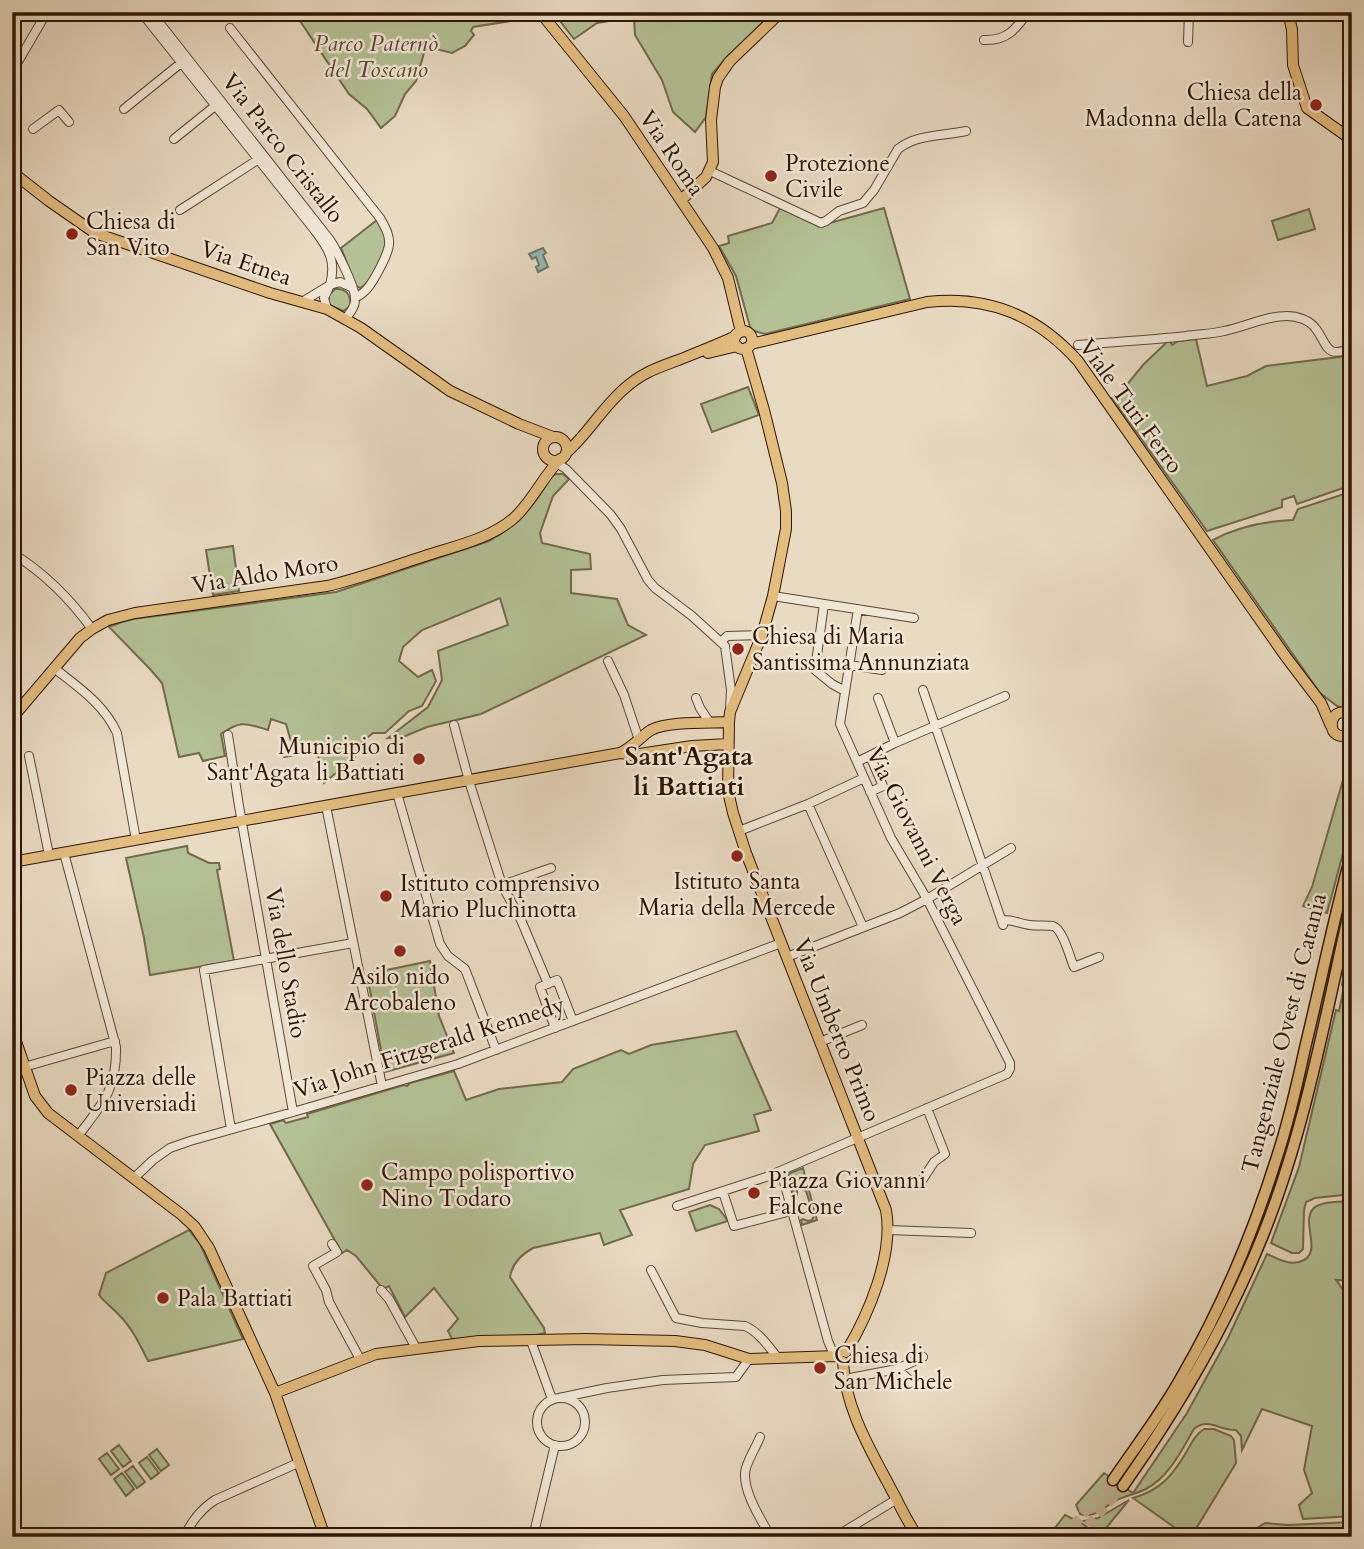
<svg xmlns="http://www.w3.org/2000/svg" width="1364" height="1549" font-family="Cardo,serif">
<rect width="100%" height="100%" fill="#e9dac2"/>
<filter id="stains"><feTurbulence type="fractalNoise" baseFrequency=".00286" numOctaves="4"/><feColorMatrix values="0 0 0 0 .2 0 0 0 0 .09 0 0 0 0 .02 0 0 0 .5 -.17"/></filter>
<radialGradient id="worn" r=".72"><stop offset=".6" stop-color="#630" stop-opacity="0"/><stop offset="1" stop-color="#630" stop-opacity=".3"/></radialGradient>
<path fill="#b4c095" stroke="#726a4c" stroke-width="2" d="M294,12H526L517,20L473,27L471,31L474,35L465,46L452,53L432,48L424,53L416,81L405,94L395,116L381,128L367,109L349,94Z
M553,12H774L726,58L712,74L706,117L695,132L673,112L662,80L635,35L634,17L597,23L574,39Z
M780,208L819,226L884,208L910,299L765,334L754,331L750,327L736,276L719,246L729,243L728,236L772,223Z
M1309,209L1315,229L1278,240L1272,221Z
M377,220C379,224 384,230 385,234C389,248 371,283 360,288L356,286L341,248Z
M335,289C347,288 350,295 351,306L343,311L329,305V295Z
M1196,339L1207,386L1247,376L1266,366L1339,357L1352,352V485L1297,504L1294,496L1282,500V507L1207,531L1112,398L1121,392L1143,365L1169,340L1172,345L1178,341Z
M748,387L759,415L712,432L701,404Z
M556,474H563L569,479L553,496L540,533L542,543L590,554L591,569L571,570V593L617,599L628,625L646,635L481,714L427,727L403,737L388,738L428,707L442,680L438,651L508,625L500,598L422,630L403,647L399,661L418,677L432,670L436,681L422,706L409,711L385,733H373L362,742L354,758L324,783L317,751L284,757L281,747L292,745L286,724L271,719L268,730C245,723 241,720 221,734L225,756L203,761L199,753L179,757L162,683L150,669L109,627L122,622L133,619L336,592L489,541C519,525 532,505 550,477Z
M1344,494L1348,506L1352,505V703L1343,708L1337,706L1320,693L1213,540C1237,527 1266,521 1293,520L1298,509Z
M233,546L239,591L213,595L206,550Z
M1352,754V820L1327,913L1303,906L1312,887L1347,766Z
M187,846L188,853L209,863H219L220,869L217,870L234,961L150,975L144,938L126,858Z
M1352,943V1194L1315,1198L1306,1202L1304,1210L1303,1249L1299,1253H1292L1271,1243L1299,1167L1336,1010L1339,1011L1344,987L1342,985Z
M430,961L439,1016L454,1053L385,1072L367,974Z
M736,1031L771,1110L754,1115L759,1131L705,1145L693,1164L689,1189L620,1210L632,1235L604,1245L600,1233L533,1248C522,1254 512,1264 510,1277L544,1328L545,1333L536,1335L452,1339L448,1331L458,1319L434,1288L405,1317L389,1286L383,1289L356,1256L347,1250L342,1253L270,1124L283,1120L286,1123L308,1117L307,1114L404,1085L407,1086L410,1083L454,1071L466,1100L499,1089L562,1082L573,1069L621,1050L629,1054L651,1045Z
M803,1168L817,1220L802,1225L801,1220L803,1219L808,1221L812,1220L814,1216L806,1191L800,1188L797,1190V1195L794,1196L788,1177L790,1173Z
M1352,1201V1281L1336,1280L1352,1302V1516L1303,1519L1299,1505L1312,1493L1304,1470L1312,1426L1262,1409L1242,1450L1241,1436L1236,1430C1220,1431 1208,1417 1194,1429C1181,1451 1169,1477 1146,1489C1136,1494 1124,1496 1115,1501C1103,1508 1094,1519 1080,1514L1076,1505L1104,1473L1133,1493L1187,1413L1228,1338L1267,1254C1279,1259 1291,1267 1304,1260C1322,1250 1300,1221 1314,1208C1322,1201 1341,1202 1352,1201Z
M710,1205L719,1209L728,1221L696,1231L689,1212Z
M189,1230L200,1244L243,1339L148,1361C140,1345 132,1328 120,1316C113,1308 105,1303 99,1295L106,1273Z
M1204,1429H1214L1231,1436L1234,1440L1236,1463L1191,1537H1188L1133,1498C1161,1490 1173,1475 1187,1451C1192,1442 1196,1434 1204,1429Z
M119,1445L131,1461L123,1467L111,1451Z
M157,1449L169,1465L161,1471L149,1455Z
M107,1453L119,1469L111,1475L99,1459Z
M147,1457L159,1473L151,1479L139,1463Z
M133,1466L145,1482L137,1488L125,1472Z
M122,1473L134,1489L126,1496L114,1479Z
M1129,1500L1102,1533L1084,1521L1098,1518Z
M1065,1515L1083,1524L1099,1537H1048Z
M1352,1522V1537H1243L1265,1523L1288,1525Z"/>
<path fill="#97bab5" stroke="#6d786e" stroke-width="2" d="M543,248L546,253L543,255L548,267L538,272L536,267L539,265L536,257L532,259L529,254Z"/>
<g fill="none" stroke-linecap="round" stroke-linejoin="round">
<path stroke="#c4b39c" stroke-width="10" stroke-dasharray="10 5" stroke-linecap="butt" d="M1063,1537L1113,1480
M1078,1537L1123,1486"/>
<g stroke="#5e4634" stroke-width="10">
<path id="minor" d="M141,12L316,232C330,251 336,262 330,285L302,302
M151,12L330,240C337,251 355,287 355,298C356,306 350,313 345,319
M230,28L380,218C385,227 390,235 389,245C388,255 372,285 365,291C362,294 359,296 355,298
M984,40C1007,41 1016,29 1028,12
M1188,42L1189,12
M12,72L47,12
M124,109L181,63
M33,129L59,110L69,122
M174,139L215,106
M710,171L821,223L826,221L839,211L863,203L874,190L898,149C917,134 943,136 966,131
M180,210L262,157
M327,309L324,298L330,285L340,282L351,287
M1078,345C1114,342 1150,340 1186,336C1199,334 1212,334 1224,331C1245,327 1265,316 1287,316C1297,316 1310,320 1316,329C1328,345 1325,359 1352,348
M552,460L566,469L611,515L621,529L648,580L655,588L692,616L725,646L731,690L730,710
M12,553C43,572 71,600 92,629
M773,596L914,618
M824,604L815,670L832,684L845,691
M722,641L727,636L762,635
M608,661L624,695L639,740
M849,665L882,670
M54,668C78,687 104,704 117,733L136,840
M923,690L1003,925
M696,698L700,708L710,723
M878,698L895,743
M454,725L469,781L502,885L521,920L548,984
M228,735L239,806L293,1112
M29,756L49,855
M870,756L883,786L870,792
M857,762L895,743L1005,696
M397,793L440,944L448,956L465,969L496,1050
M808,804L863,927
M326,806L382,1086
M739,831L808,804L864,778
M64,853L116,1047C117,1090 102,1104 78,1136
M502,885L551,868
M1002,920C1012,919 1020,924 1030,925C1036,926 1049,925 1053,926C1063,929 1070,958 1074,967L1099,957
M787,957L900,913L927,899L1011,848
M555,1028L540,987L557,980L573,1021
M820,1042L862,1025
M24,1067L115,1041
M231,1129L204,970L353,943
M781,1171L828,1341L834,1355
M134,1178L153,1160L170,1148L190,1141L293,1112L458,1064L781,943
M921,1182L934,1162L945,1154L927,1108
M723,1192L734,1226L791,1211
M677,1206L766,1177L1007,1074L1010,1069V1063L927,899L891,838L840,724L858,609
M888,1230L971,1233
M332,1244L337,1252L313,1266L326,1290L329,1302L360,1359
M651,1270L676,1318L702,1323L745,1326C759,1332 768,1346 778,1358
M381,1290L389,1299L416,1348
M531,1341L552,1399
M897,1369L916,1386
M845,1379L897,1369L923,1357
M559,1398L607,1388L663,1380L736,1377L749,1359
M537 1422a24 24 0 1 1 48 0a24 24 0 1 1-48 0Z
M760,1437C756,1447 749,1458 746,1468C740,1487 761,1520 771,1537
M184,1537C192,1521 200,1510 215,1500L298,1463
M533,1537L555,1445
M835,1537L897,1499"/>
</g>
<g stroke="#2f1504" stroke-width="12">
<path id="major" d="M540,12L624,116L713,248L728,278L741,332
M1288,12L1292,30L1293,65L1307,108L1345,135L1352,143
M12,172L49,201L95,233L270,293L327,309L361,328L450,391L519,424L553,437
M681,200L706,177L713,162L711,120L715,87L718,78L730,61L781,12
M734 340a9 9 0 1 1 18 0a9 9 0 1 1-18 0Z
M751,344L927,302C988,295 1037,315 1078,361L1286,657L1321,703L1331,726
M746,348L764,410L782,483L786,511V529L773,596L762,635L730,712L729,722L728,791L733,813L746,853L886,1210C894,1254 869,1314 846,1352
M708,353L737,346
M543 449a12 12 0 1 1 24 0a12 12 0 1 1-24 0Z
M566,453C588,434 602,408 624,389C646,369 665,366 691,355C706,349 721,343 736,336
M1352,715C1325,701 1325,748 1352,733
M12,718L80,638L92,629L108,620L135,613L327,586C361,578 393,566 425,556C455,546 490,539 514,518C531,503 543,477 560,459
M621,753L633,755L692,746L728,744
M12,862L620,753C633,747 640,737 651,730C666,721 710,723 729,722
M12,1030L35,1096L48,1113L182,1215L195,1227L209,1248L275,1393L325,1537
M843,1362C845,1408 870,1449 891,1489C900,1505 907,1522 918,1537
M275,1393L376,1354L479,1341L586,1339L675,1341L705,1345L749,1359L838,1356"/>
</g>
<g stroke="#2f1504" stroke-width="13">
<path id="highway" d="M1113,1480C1136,1446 1161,1414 1181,1378C1221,1309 1252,1236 1276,1160C1288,1124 1297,1085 1305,1048C1321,982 1334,916 1352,852
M1123,1486C1179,1406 1226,1327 1263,1235C1306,1128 1326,1012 1352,900"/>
</g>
<use href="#minor" stroke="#f1e7d7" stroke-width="8"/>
<use href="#major" stroke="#e4bd81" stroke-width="10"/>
<use href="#highway" stroke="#e4bd81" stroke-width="10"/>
</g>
<g fill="#8f2418" stroke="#f1e7d7" stroke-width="2.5">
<circle cx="1316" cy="105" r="7"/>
<circle cx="771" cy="176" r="7"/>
<circle cx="72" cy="234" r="7"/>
<circle cx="738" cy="649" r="7"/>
<circle cx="419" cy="759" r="7"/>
<circle cx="737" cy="856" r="7"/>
<circle cx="386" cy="896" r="7"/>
<circle cx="400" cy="951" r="7"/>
<circle cx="71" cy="1090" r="7"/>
<circle cx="367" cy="1185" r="7"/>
<circle cx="754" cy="1193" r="7"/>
<circle cx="163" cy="1298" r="7"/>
<circle cx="820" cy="1368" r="7"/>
</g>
<g text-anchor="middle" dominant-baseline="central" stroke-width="5" stroke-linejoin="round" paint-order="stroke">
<g font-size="23" font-style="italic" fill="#574830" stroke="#f1e7d7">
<text x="376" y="43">Parco Paternò<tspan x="376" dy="26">del Toscano</tspan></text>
</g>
<g font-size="23" fill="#2f1504" stroke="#f1e7d7" text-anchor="start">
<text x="1302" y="92" text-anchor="end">Chiesa della<tspan x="1302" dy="26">Madonna della Catena</tspan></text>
<text x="785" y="163">Protezione<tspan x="785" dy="26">Civile</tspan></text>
<text x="86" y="221">Chiesa di<tspan x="86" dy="26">San Vito</tspan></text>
<text x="752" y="636">Chiesa di Maria<tspan x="752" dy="26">Santissima Annunziata</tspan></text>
<text x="405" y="746" text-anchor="end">Municipio di<tspan x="405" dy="26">Sant'Agata li Battiati</tspan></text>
<text x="737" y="881" text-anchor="middle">Istituto Santa<tspan x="737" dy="26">Maria della Mercede</tspan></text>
<text x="400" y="883">Istituto comprensivo<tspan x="400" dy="26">Mario Pluchinotta</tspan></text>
<text x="400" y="976" text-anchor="middle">Asilo nido<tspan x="400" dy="26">Arcobaleno</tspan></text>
<text x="85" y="1077">Piazza delle<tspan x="85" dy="26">Universiadi</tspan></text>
<text x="381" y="1172">Campo polisportivo<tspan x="381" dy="26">Nino Todaro</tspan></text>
<text x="768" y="1180">Piazza Giovanni<tspan x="768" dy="26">Falcone</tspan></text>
<text x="177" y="1298">Pala Battiati</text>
<text x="834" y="1355">Chiesa di<tspan x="834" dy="26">San Michele</tspan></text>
</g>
<g font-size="23" fill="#2f1504" stroke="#f1e7d7">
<text transform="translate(283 148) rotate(52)">Via Parco Cristallo</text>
<text transform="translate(672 153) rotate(56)">Via Roma</text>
<text transform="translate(246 263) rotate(19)">Via Etnea</text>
<text transform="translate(1131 406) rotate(54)">Viale Turi Ferro</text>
<text transform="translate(265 574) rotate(-9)">Via Aldo Moro</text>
<text transform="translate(917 836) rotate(63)">Via Giovanni Verga</text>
<text transform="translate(286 963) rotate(80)">Via dello Stadio</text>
<text transform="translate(837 1030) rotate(68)">Via Umberto Primo</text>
<text transform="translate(1284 1033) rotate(-76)">Tangenziale Ovest di Catania</text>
<text transform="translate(429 1047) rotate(-18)">Via John Fitzgerald Kennedy</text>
</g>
<g font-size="26" font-weight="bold" fill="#2f1504" stroke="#f1e7d7">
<text x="689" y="756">Sant'Agata<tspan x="689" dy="30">li Battiati</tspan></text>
</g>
</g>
<rect width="1364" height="1549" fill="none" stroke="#e9dac2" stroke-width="42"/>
<rect x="14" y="14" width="1336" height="1521" fill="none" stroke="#2f1504" stroke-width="3.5"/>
<rect x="21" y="21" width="1322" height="1507" fill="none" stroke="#2f1504" stroke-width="2"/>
<rect width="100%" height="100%" filter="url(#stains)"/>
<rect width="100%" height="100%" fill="url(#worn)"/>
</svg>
